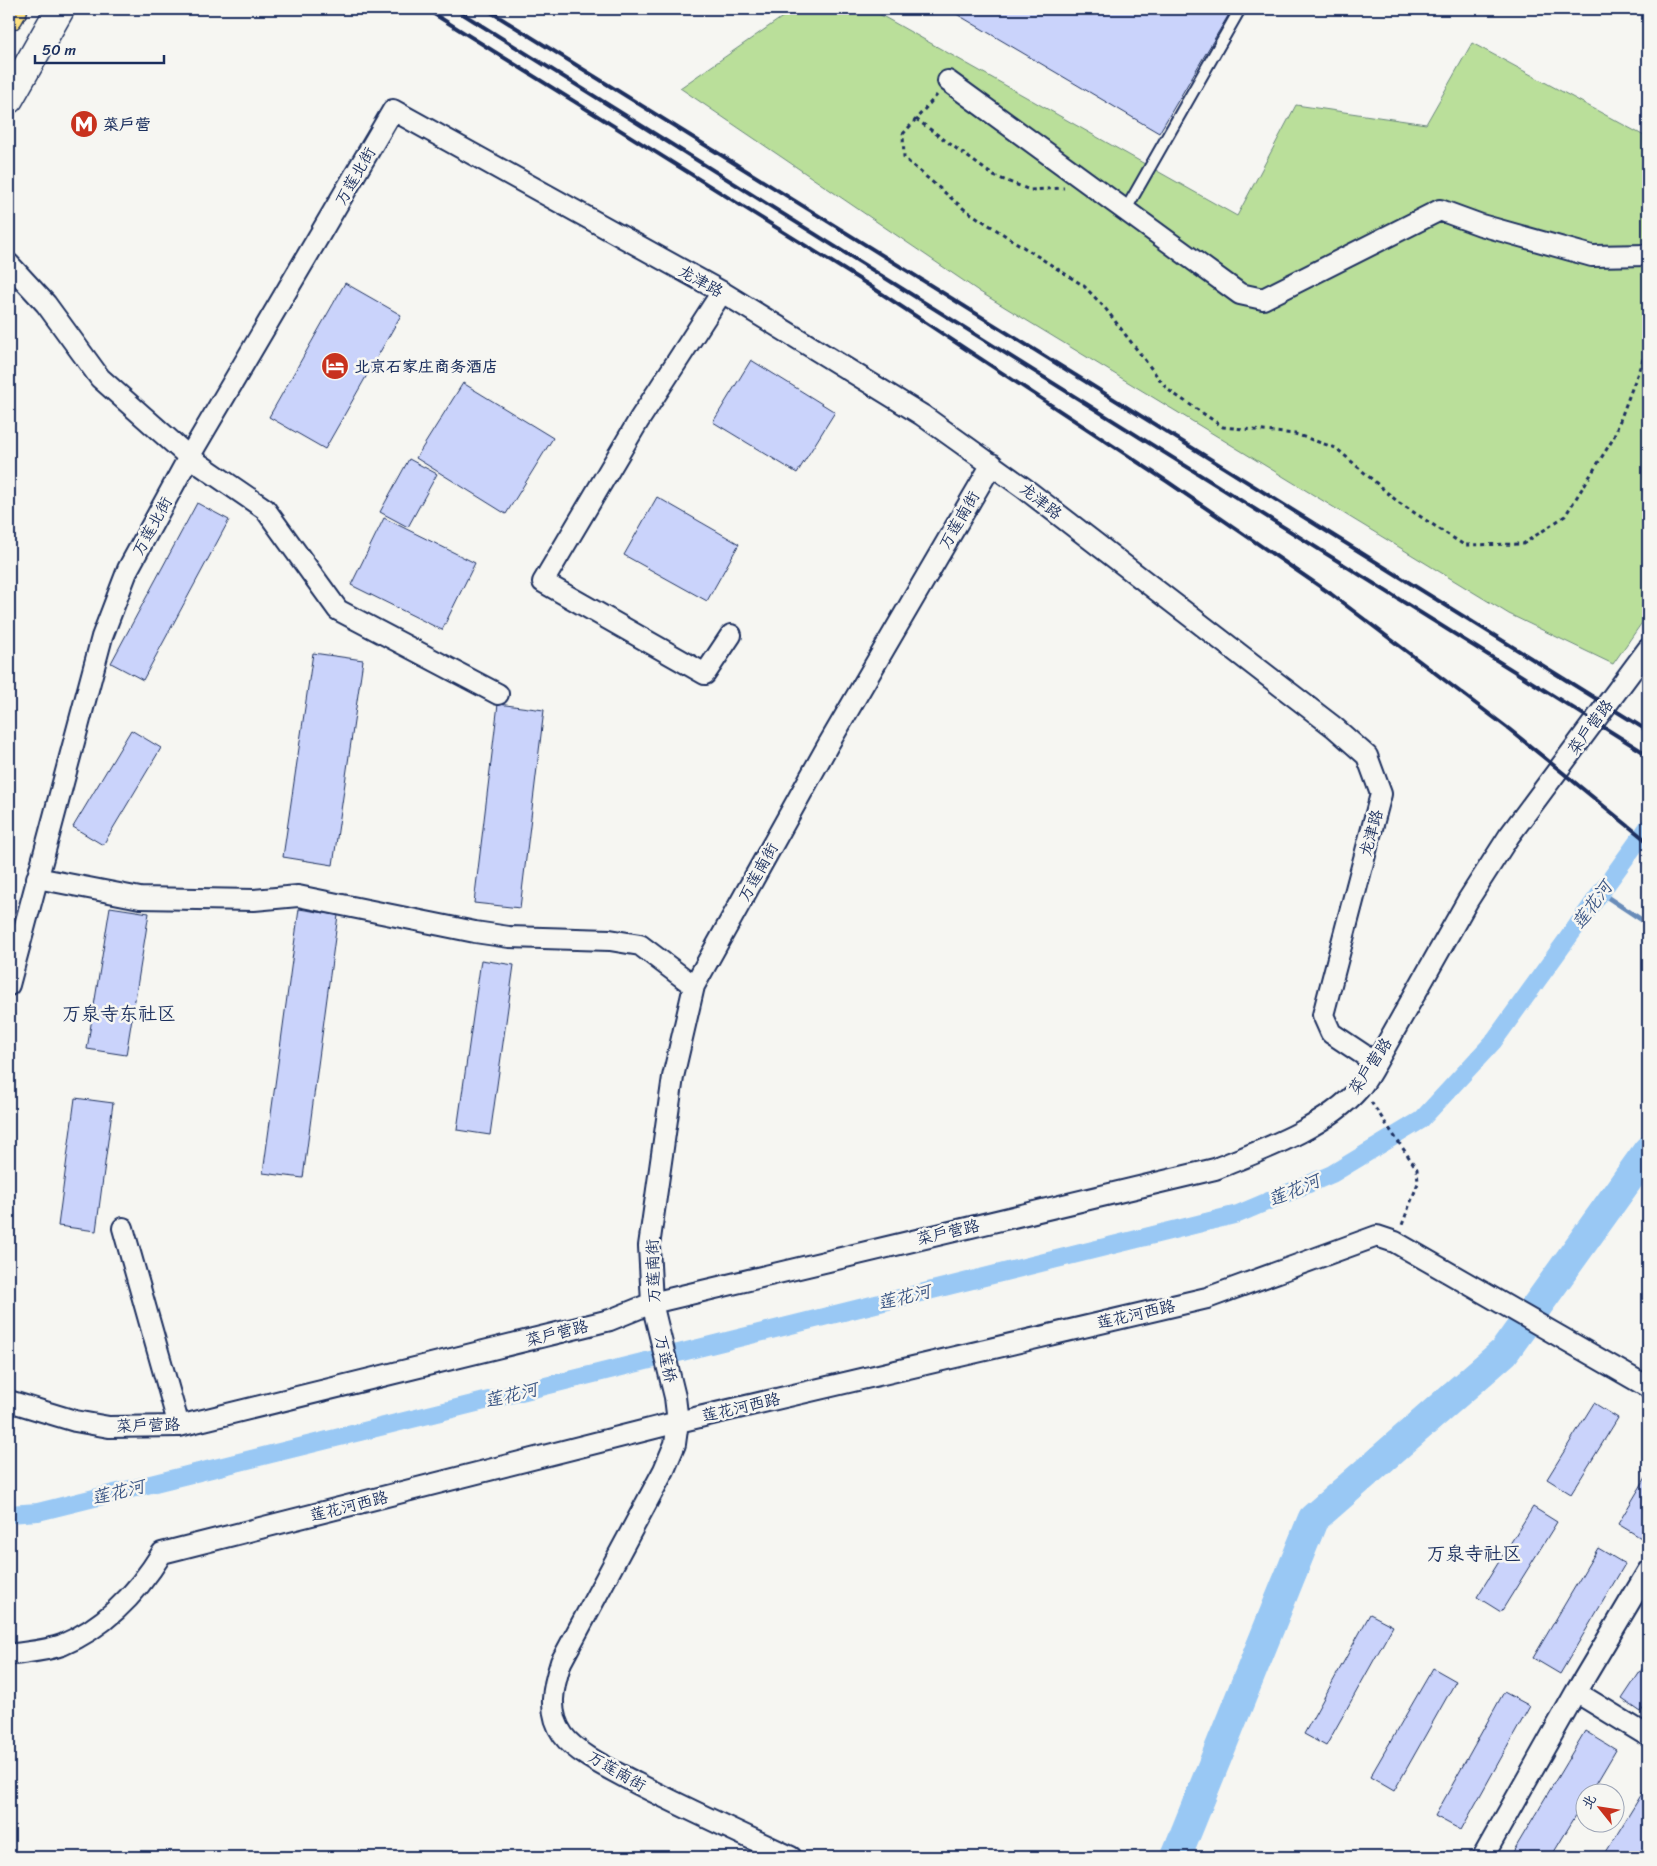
<svg xmlns="http://www.w3.org/2000/svg" width="1657" height="1866" font-family="Sriracha,'LXGW WenKai TC',sans-serif">
<rect width="100%" height="100%" fill="#f6f6f2"/>
<filter id="ink" filterUnits="userSpaceOnUse"><feTurbulence type="fractalNoise" baseFrequency=".02" numOctaves="2"/><feDisplacementMap in="SourceGraphic" scale="10" xChannelSelector="R" yChannelSelector="G"/><feConvolveMatrix kernelMatrix="1 2 1 2 8 2 1 2 1" color-interpolation-filters="sRGB"/></filter>
<g filter="url(#ink)">
<path fill="#badf9a" stroke="#6a877c" d="M794,9H870L1237,216L1296,105L1426,124L1472,43L1648,138V614L1613,664L1509,614L980,292L680,88Z"/>
<g fill="none" stroke-linecap="round" stroke-linejoin="round">
<path stroke="#678bb8" stroke-width="5" d="M1601,893L1648,924"/>
<path stroke="#99c8f4" stroke-width="18" d="M9,1514L38,1512L1238,1214L1332,1174L1421,1120L1493,1042L1648,827"/>
<path stroke="#99c8f4" stroke-width="31" d="M1176,1857L1313,1519L1504,1352L1648,1151"/>
</g>
<path fill="#cad3fb" stroke="#1b2f5e" d="M948,9H1232L1159,133Z
M345,283L401,315L325,449L269,417Z
M751,360L835,412L797,473L713,422Z
M463,383L553,438L506,514L416,458Z
M409,459L437,474L408,527L380,512Z
M657,497L739,544L707,601L624,555Z
M197,503L229,520L143,680L111,663Z
M384,518L475,563L442,630L351,585Z
M313,653L363,660L333,865L283,857Z
M498,704L544,710L520,908L474,903Z
M131,730L161,748L103,845L73,827Z
M110,907L149,913L126,1055L87,1049Z
M299,909L338,915L303,1178L263,1173Z
M481,960L514,965L490,1135L457,1130Z
M75,1098L113,1103L96,1231L58,1226Z
M1594,1403L1618,1418L1571,1494L1547,1479Z
M1648,1474V1530L1643,1539L1618,1524Z
M1533,1507L1557,1522L1501,1612L1477,1597Z
M1598,1548L1625,1564L1560,1674L1533,1658Z
M1370,1614L1393,1626L1326,1746L1304,1734Z
M1648,1660V1701L1641,1712L1622,1699Z
M1433,1668L1456,1681L1394,1791L1370,1777Z
M1504,1692L1530,1706L1461,1830L1435,1816Z
M1585,1731L1616,1750L1590,1794H1584V1802L1551,1857H1510Z
M1648,1784V1842L1639,1857H1603Z"/>
<g fill="none" stroke-linecap="round" stroke-linejoin="round">
<g stroke="#1b2f5e" stroke-width="14">
<path id="lane" d="M1125,211L1240,9"/>
</g>
<g stroke="#1b2f5e" stroke-width="24">
<path id="street" d="M948,81L1240,294L1263,299L1440,210L1481,225L1592,256L1648,255
M9,264L46,304L100,378L189,457L265,509L338,610L498,694
M722,292L639,420L543,582L705,674L731,635
M37,878L140,898L254,900L298,896L475,932L509,937L610,940L640,945L694,986
M9,985L102,637L128,569L189,457L393,110L722,292L922,415L1024,488L1334,727L1367,756L1381,794L1323,1015L1331,1033L1376,1063
M123,1228L179,1426
M9,1401L75,1421L109,1427L179,1426L610,1320L652,1303L1215,1169C1262,1150 1325,1128 1359,1089C1366,1081 1371,1071 1376,1063L1468,900L1509,836L1648,649
M9,1655C26,1652 46,1651 62,1645C105,1627 138,1592 162,1553L678,1422L1207,1298L1377,1236L1395,1242L1648,1387
M1576,1692L1648,1736
M791,1857C739,1833 687,1809 636,1783C616,1772 576,1754 563,1735C547,1712 553,1687 561,1662L664,1470L675,1444L678,1422L675,1397L652,1303L649,1246L673,1077L694,986L828,745L992,464
M1483,1857L1576,1692L1648,1571"/>
</g>
<g stroke="#1b2f5e" stroke-width="31">
<path id="secondary" d="M9,99L60,9"/>
</g>
<g stroke="#1b2f5e" stroke-width="31">
<path id="primary" d="M9,16L13,9"/>
</g>
<path stroke="#1b2f5e" stroke-width="3" stroke-dasharray="4 4" stroke-linecap="butt" d="M937,95L903,134L904,158L964,209L1084,286L1105,308L1167,389L1223,427L1295,434L1336,448L1398,502L1464,545L1523,544L1565,516L1613,439L1648,346
M916,119L994,176L1030,190L1064,188
M1371,1102L1417,1169L1418,1183L1402,1225"/>
<use href="#lane" stroke="#f6f6f2" stroke-width="10"/>
<use href="#street" stroke="#f6f6f2" stroke-width="20"/>
<use href="#secondary" stroke="#f6f6f2" stroke-width="28"/>
<use href="#primary" stroke="#fde080" stroke-width="28"/>
<path stroke="#1b2f5e" stroke-width="4" d="M426,9L867,284L1168,482L1331,594L1509,729L1648,842
M455,9L1648,755
M486,9L1648,731"/>
</g>
</g>
<defs>
<g id="metro-disc" transform="scale(1.4375)"><circle r="9.5" fill="#c8321e" stroke="#f6f6f2"/><path d="M-5.5 5V-5H-3L0 0L3-5H5.5V5H3V-.5L0 4L-3-.5V5Z" fill="#fff"/></g>
<g id="hotel-disc" transform="scale(1.4375)"><circle r="9.5" fill="#c8321e" stroke="#f6f6f2"/><path d="M-6-4.5h1.5V1H6V5H4.5V3h-9V5H-6ZM-4 0a1.8 1.8 0 1 1 3.6 0ZM.5 0V-2.5h3Q6-2.5 6 0Z" fill="#fff"/></g>
</defs>
<g fill-rule="evenodd">
<use href="#metro-disc" x="84" y="124"/>
<use href="#hotel-disc" x="335" y="366"/>
</g>
<g text-anchor="middle" dominant-baseline="central" stroke-width="5" stroke-linejoin="round" paint-order="stroke">
<g font-size="16" font-weight="bold" fill="#1b2f5e" stroke="#f6f6f2" text-anchor="start">
<text x="103" y="124">菜户营</text>
<text x="354" y="366">北京石家庄商务酒店</text>
</g>
<g font-size="16" fill="#1b2f5e" stroke="#f6f6f2">
<text transform="translate(355 176) rotate(-60)">万莲北街</text>
<text transform="translate(701 281) rotate(29)">龙津路</text>
<text transform="translate(1041 501) rotate(38)">龙津路</text>
<text transform="translate(959 520) rotate(-60)">万莲南街</text>
<text transform="translate(152 526) rotate(-61)">万莲北街</text>
<text transform="translate(1590 727) rotate(-53)">菜户营路</text>
<text transform="translate(1371 833) rotate(-75)">龙津路</text>
<text transform="translate(758 872) rotate(-61)">万莲南街</text>
<text transform="translate(1370 1066) rotate(-56)">菜户营路</text>
<text transform="translate(948 1232) rotate(-13)">菜户营路</text>
<text transform="translate(653 1271) rotate(-92)">万莲南街</text>
<text transform="translate(1136 1314) rotate(-13)">莲花河西路</text>
<text transform="translate(557 1333) rotate(-14)">菜户营路</text>
<text transform="translate(666 1359) rotate(77)">万莲桥</text>
<text transform="translate(741 1407) rotate(-13)">莲花河西路</text>
<text transform="translate(148 1425) rotate(-2)">菜户营路</text>
<text transform="translate(349 1506) rotate(-14)">莲花河西路</text>
<text transform="translate(617 1771) rotate(30)">万莲南街</text>
</g>
<g font-size="18" font-style="italic" fill="#3a5584" stroke="#f6f6f2">
<text transform="translate(1592 905) rotate(-54)">莲花河</text>
<text transform="translate(1294 1190) rotate(-23)">莲花河</text>
<text transform="translate(904 1297) rotate(-14)">莲花河</text>
<text transform="translate(511 1395) rotate(-14)">莲花河</text>
<text transform="translate(118 1492) rotate(-14)">莲花河</text>
</g>
<g font-size="19" fill="#1b2f5e" stroke="#f6f6f2">
<text x="119" y="1013">万泉寺东社区</text>
<text x="1474" y="1553">万泉寺社区</text>
</g>
</g>
<rect width="1657" height="1866" fill="none" stroke="#f6f6f2" stroke-width="30"/>
<rect x="15" y="15" width="1627" height="1836" fill="none" stroke="#1b2f5e" stroke-width="2" filter="url(#ink)"/>
<g transform="translate(1600 1808) rotate(300)"><circle r="24" fill="#f6f6f2" stroke="#9ea6b7"/>
<path d="M0-4L9 19L0 12L-9 19Z" fill="#c8321e"/>
<text y="-8" font-size="14" font-weight="bold" text-anchor="middle" fill="#1b2f5e">北</text>
</g>
<path d="M35 55v8h129v-8" fill="none" stroke="#1b2f5e" stroke-width="2.5"/>
<text x="42" y="55" font-size="15" fill="#1b2f5e" stroke="#f6f6f2" stroke-width="4" paint-order="stroke">50 m</text>
</svg>
